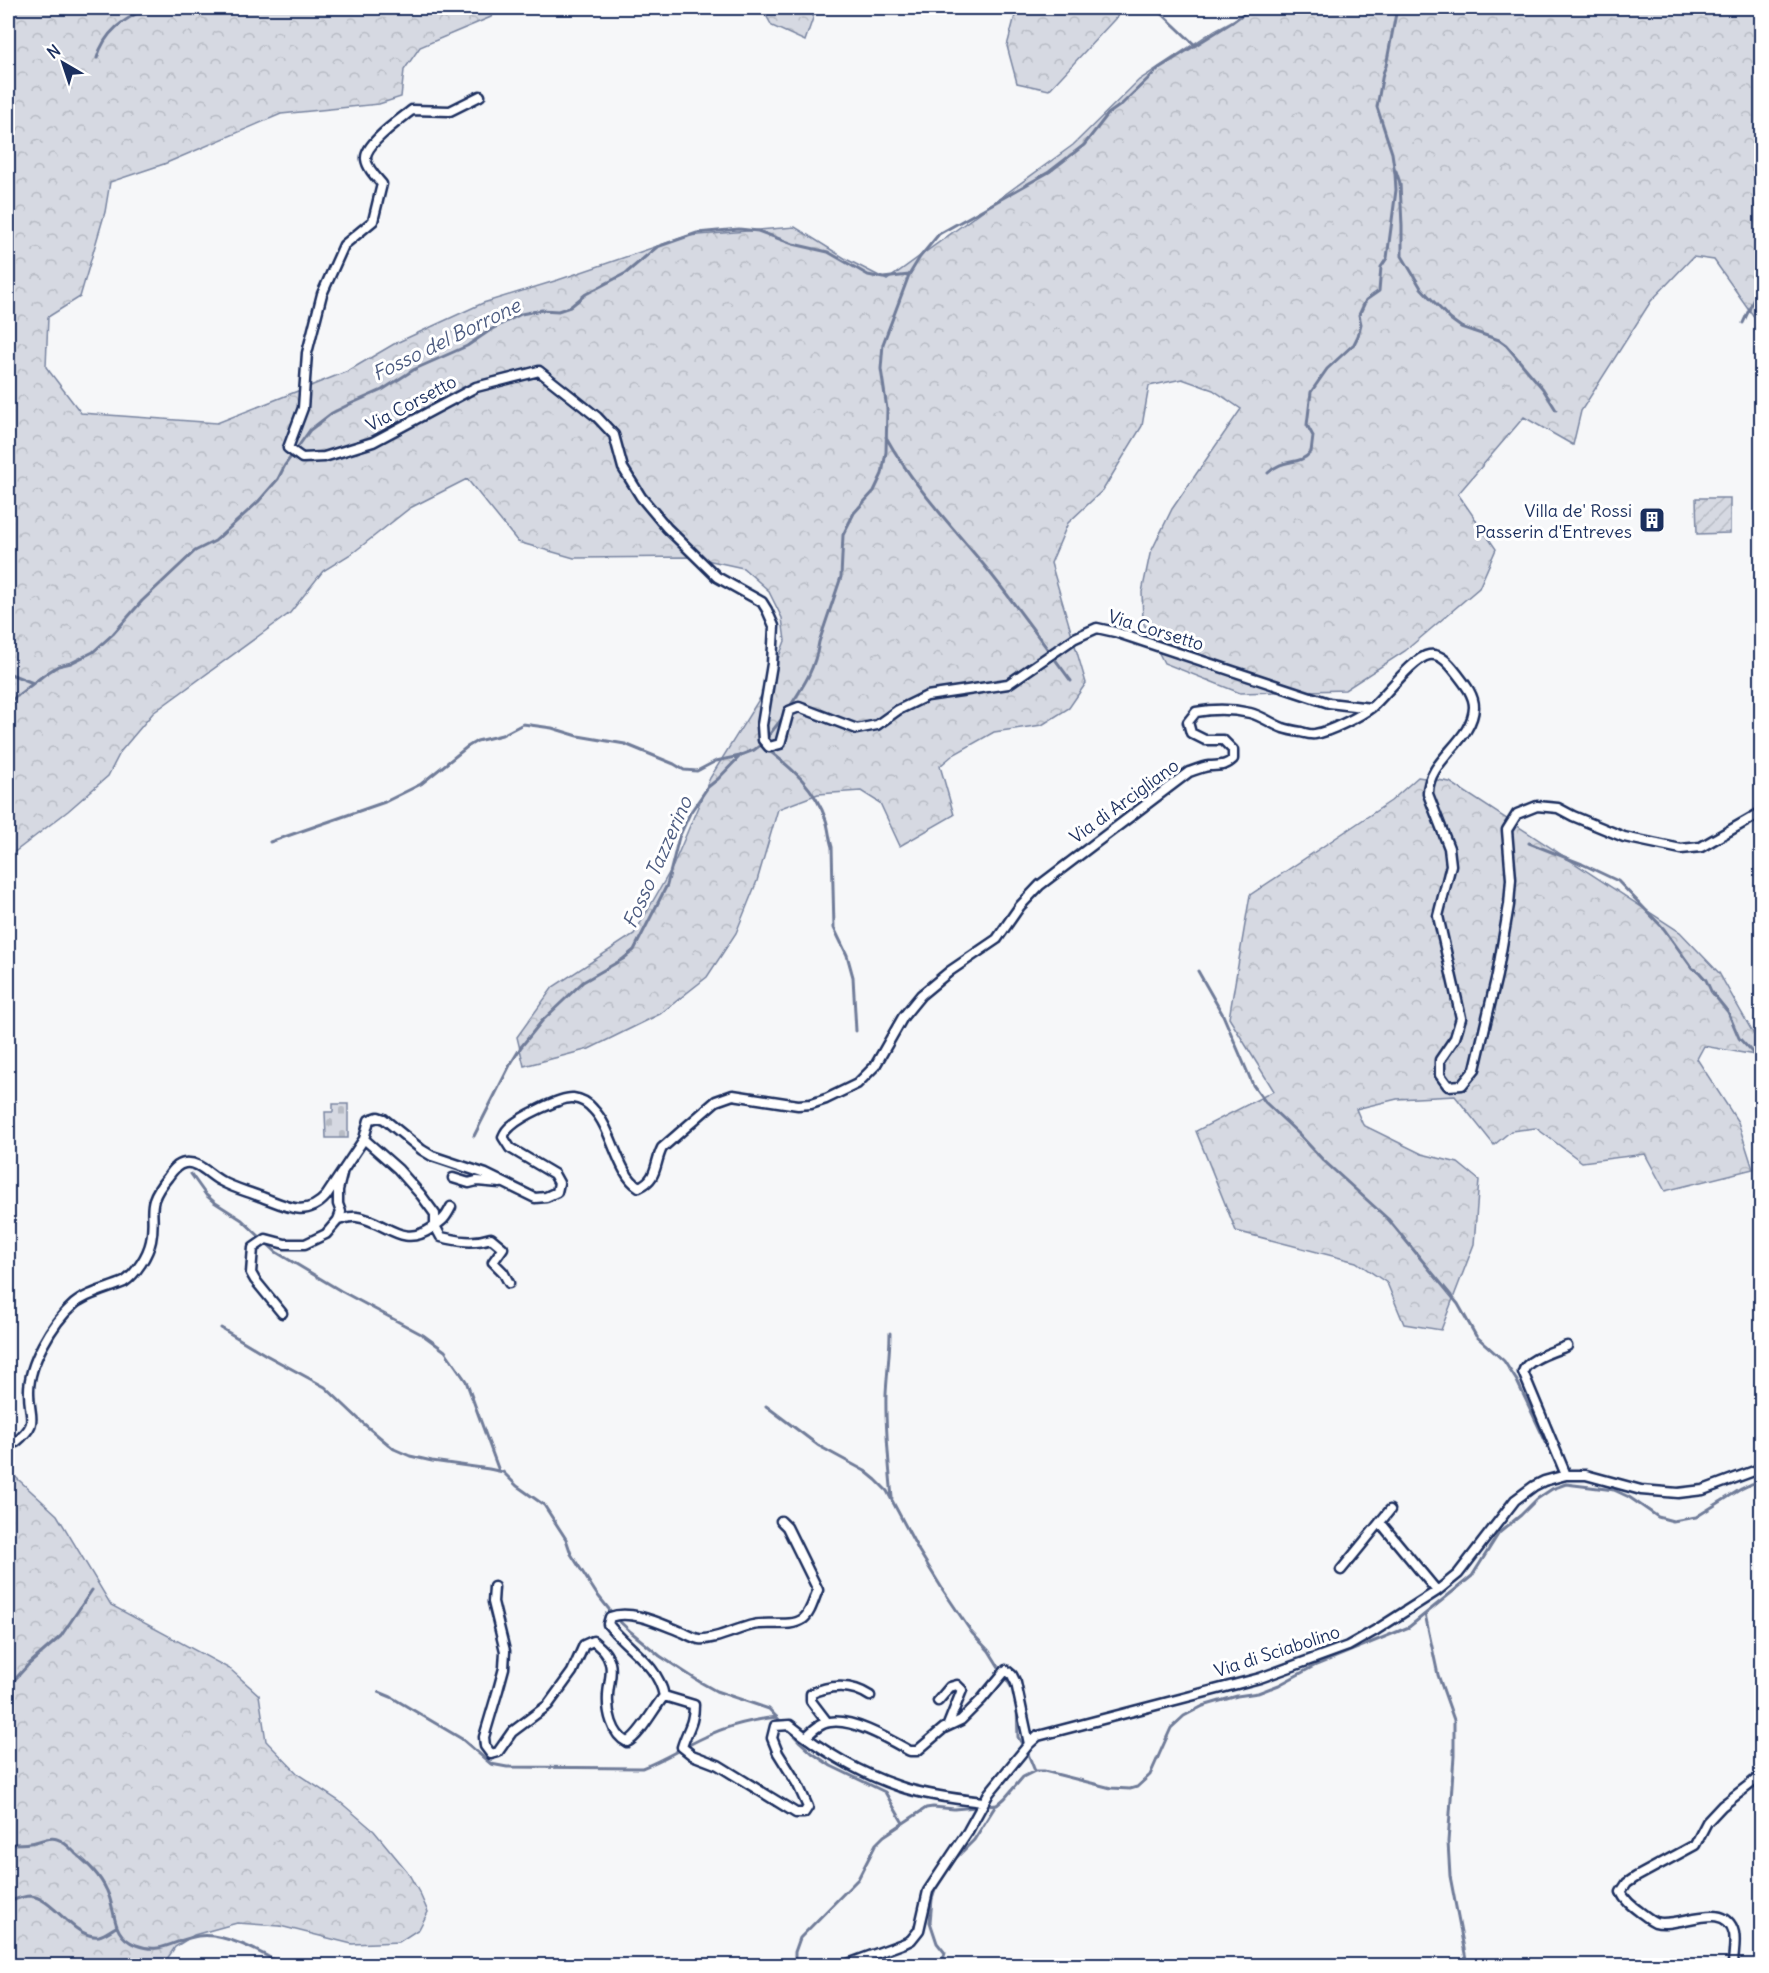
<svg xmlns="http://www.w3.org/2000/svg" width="1769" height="1973" font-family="Delius,sans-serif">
<defs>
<pattern id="forest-crowns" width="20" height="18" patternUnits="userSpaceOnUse" patternTransform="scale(1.5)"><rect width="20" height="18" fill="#d6d9e2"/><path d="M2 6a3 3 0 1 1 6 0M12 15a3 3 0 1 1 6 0" fill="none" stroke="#b7bbc4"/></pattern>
<pattern id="cemetery-stones" width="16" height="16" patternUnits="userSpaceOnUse" patternTransform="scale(1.5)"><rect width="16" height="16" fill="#d6d9e2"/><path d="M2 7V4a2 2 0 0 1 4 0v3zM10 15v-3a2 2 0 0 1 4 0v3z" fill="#b7bbc4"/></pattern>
<pattern id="garden-furrows" width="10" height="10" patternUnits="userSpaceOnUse" patternTransform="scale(1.5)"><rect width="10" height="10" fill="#d6d9e2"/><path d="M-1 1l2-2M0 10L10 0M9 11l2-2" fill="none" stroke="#b7bbc4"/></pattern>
</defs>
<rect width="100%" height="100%" fill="#f6f7f9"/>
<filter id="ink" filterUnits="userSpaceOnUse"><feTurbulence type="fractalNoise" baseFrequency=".0167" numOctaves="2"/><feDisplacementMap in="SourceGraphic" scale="12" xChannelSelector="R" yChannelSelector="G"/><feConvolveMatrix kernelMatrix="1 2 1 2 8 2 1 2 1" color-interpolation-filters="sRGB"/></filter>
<g filter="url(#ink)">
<path fill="url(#forest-crowns)" stroke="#7884a0" stroke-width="1.5" d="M8,8H500L491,17L420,47L404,70L401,97L379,104L281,114L164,164L110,182L105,212L80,297L48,317L46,367L81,413L217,423L348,371L394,344L483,303L558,280L687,236L795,227L846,259L887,280L1073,145L1139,80L1215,30L1256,8H1761V324L1757,321L1714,260L1693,257L1651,301L1581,411L1573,445L1524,417L1458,494L1496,549L1479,588L1405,651L1345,690L1240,693L1164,663L1143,622L1142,592L1150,554L1172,509L1241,409L1213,390L1182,379L1149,386L1142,426L1103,490L1068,523L1051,563L1086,683L1069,708L1042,725L994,732L953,755L940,766L954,815L900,846L880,803L861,791L818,794L778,809L757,881L736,933L707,977L660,1014L589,1049L524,1066L517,1037L553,987L634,934L673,866L710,778L768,685L785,641L782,618L768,590L743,568L693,557L574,558L518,542L467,479L410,508L354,552L323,571L290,613L153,713L121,751L108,776L68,811L8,857Z
M762,8H814L813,18L805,41L772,26Z
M1017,8H1125L1049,90L1017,83L1007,46Z
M1418,777L1450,782L1680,932L1719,973L1761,1047V1056L1704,1046L1697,1059L1738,1122L1753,1169L1665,1191L1645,1154L1582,1162L1536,1128L1511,1131L1494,1145L1455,1096L1397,1099L1356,1109L1363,1125L1422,1154L1458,1163L1479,1180L1474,1244L1441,1330L1404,1324L1387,1283L1356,1262L1236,1231L1196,1131L1274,1091L1229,1018L1250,895L1391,801Z
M8,1470L57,1515L111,1605L230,1669L259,1695L266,1741L299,1775L339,1801L374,1831L407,1871L420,1894L428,1912L419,1929L399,1942L352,1944L280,1926L237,1923L194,1935L175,1947L167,1959L168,1965H8Z"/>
<path fill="url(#cemetery-stones)" stroke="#7884a0" stroke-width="1.5" d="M333,1104H348V1138H326L325,1112H333Z"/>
<path fill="url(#garden-furrows)" stroke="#7884a0" stroke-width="1.5" d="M1696,498H1730V533L1697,534Z"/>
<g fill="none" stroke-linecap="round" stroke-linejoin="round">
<path stroke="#707c99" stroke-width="3" d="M1156,8L1195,45
M97,58C105,31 123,20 147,8
M1396,171L1400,183L1402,226V256L1421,288L1450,319L1461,327L1499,340L1506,345L1543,389L1556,410
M1743,323C1754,299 1759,290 1762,263
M886,437C912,484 949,523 983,564C1014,602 1042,642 1071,681
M1268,473C1284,457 1298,467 1311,452L1313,436L1307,425L1311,392L1327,369L1354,344L1358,336L1361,324L1359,315L1366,300L1379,291L1381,267L1387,258L1396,190L1395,174L1392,153L1377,107L1383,73L1386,66L1397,8
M8,673L33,683
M8,703L44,675L58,666L71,663L93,652L113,634L142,601L195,551L215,541L258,502L278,479L285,465L310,430L332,413L348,405L382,390L415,369L467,346L492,329L521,314L542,310L558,311L570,307L586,294L626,273L657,247L697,233L739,229L758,231L793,244L828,252L868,275L883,278L909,275
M789,708C804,685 815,669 819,642L841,577L843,535L854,513L874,491L882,474L886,452L887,409L881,369L883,344L909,275L920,257L939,234L1049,172L1084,145L1108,114L1122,104L1159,68L1231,23L1251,8
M767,749C793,769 815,788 826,820C829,829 829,838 832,847L834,928L847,955L853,977L856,1031
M270,842L385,802L421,784L467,747L477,741L502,735L523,724L552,728L578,736L625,744L674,764L684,770L697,771L716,761L740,756
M1529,843L1582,864L1618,881L1664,929L1692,968L1699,972L1706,980L1711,991L1728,1012L1739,1038L1762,1063
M1198,971L1223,1015L1253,1085L1266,1103L1299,1134L1323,1160L1388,1219L1458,1304L1476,1336L1504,1361L1517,1381L1560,1472
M474,1136L510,1065L521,1047L542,1021L583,982L623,959L634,950L667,885L679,837L690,813L708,787L718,779L741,755L754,750L762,744L784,716
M191,1174L206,1195L214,1202L242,1220L276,1252L341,1291L423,1335L445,1351L466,1381L499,1471
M221,1328L266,1355L325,1387L364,1424L394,1449L410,1456L432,1461L489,1469L503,1472L517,1486L544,1505L566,1539L571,1554L596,1593L616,1618L631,1632L660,1656L700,1682L716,1691L769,1709L800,1742L812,1753L831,1766L885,1792L903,1823
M890,1333C890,1353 887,1374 886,1394C885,1429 889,1463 892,1498
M766,1406L819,1446L865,1471L876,1480L887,1491L919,1551L943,1590L972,1633L989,1651L1015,1693
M1425,1614L1438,1675L1454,1720V1756L1448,1842L1450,1876L1466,1959
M8,1687L28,1665L61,1636L92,1590
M379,1692L391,1697L462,1739L491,1764L507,1767L642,1768C664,1760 683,1747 705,1737C728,1725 752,1720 777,1717
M1017,1706L1018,1737L1028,1754L1035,1771
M8,1844C15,1844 23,1844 30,1843C40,1842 48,1836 57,1839C64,1841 70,1848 75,1853C88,1864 100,1875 107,1891C117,1912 110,1935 136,1945C162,1955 173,1940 198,1936C223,1932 262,1952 284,1966
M8,1902C14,1900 23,1896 30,1896C53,1897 73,1939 99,1936C104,1935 111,1930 116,1927
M795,1966V1952L800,1938L858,1879L876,1844L884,1836L926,1808L933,1807L954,1809L997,1805L1005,1798L1023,1777L1035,1771H1044L1111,1788L1130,1789L1137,1787L1150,1775L1171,1728L1184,1716L1203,1706L1237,1696L1258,1693L1279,1685L1316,1665L1409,1627L1472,1576L1499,1533L1521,1515L1537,1499L1552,1489L1566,1484L1614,1490L1629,1497L1658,1517L1673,1521L1696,1517L1741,1489L1762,1479
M938,1966L943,1959L945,1953L937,1943L930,1922L932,1899L935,1890L956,1858L974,1840L996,1805"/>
<g stroke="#1b2f5e" stroke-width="13">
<path id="minor" d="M480,96L450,111L412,110C401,119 364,144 366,159C367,168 376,177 382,184L373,221L344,245L322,294L307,353L303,408L288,448L302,458L324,457L373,442L476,387L539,371L597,417L614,435L623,468L641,497L667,528L717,577L762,602L767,610L774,626L772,664L762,725L763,740L769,747L780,744L789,711L799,707L857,729L877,725L898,710L927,696L1008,684L1075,638L1097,628L1115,632L1329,703L1371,708
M364,1139L398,1169L421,1195L435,1214V1226L441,1237C458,1241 473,1244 491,1238L503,1248L493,1262L503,1272L509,1283
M453,1178L469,1183L477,1181L500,1183
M338,1220C343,1219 351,1216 357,1217C386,1221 401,1249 432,1228C443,1220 445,1219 451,1207
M282,1313L255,1280L251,1273L253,1248L266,1239L285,1244H305L326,1234L338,1220L341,1212L338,1204V1190L342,1174
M8,1439L16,1442C40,1422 29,1419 29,1393C28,1365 52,1323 74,1304C87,1293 108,1289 124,1282C136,1274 148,1255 151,1241C157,1210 143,1207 168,1177C172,1171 177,1164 185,1163C199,1161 209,1175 221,1181C233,1188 246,1191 259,1196C283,1204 305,1220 326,1196L364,1139L369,1120L378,1117L384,1119L422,1150L432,1156L486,1174L535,1198L546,1197L557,1192L559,1183L554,1174L510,1148L503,1137C505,1132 507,1129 511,1126C521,1117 560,1097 573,1098C581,1099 588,1103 593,1109C613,1129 617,1174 639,1187C658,1179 654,1164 662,1148L716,1101L733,1095L798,1105L811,1104L826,1099L857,1084L875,1066L903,1017L921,995L950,971L997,939L1020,906L1040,885L1189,772C1195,770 1202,767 1209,766C1219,765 1225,767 1233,759V750L1223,740H1205L1191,733L1188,722L1196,712C1214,709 1232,709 1250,713C1262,716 1272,724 1283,728C1289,730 1295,731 1301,732C1305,733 1311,735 1315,734C1329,732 1361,716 1372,707C1385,696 1414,657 1429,655C1442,653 1451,666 1458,675C1465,684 1474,695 1474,707C1473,741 1427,760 1428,794L1449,848L1451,865L1438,916L1461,1018L1455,1038L1440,1060V1075L1448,1086L1462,1085L1475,1069L1497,975L1509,905L1511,879L1507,830L1517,814L1537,806L1558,808L1573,816L1624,837L1681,849L1701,847L1762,812
M1566,1475L1523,1372C1526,1359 1555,1351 1567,1346
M1380,1522L1437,1591
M1341,1570L1390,1510
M494,1587L493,1602L505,1651L504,1668L498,1690L484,1737L485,1746L491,1754L498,1752L512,1732L548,1705L572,1672L584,1645L593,1641C600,1647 607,1652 610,1663C613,1673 608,1685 608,1696C607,1711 612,1735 627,1742C639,1737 654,1708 664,1696L694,1705C694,1724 687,1730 682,1747L692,1755L718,1765L796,1813H804L808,1807L798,1785L778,1753L772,1738L775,1726L790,1725C821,1750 860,1773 898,1786C923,1795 956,1799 983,1802
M664,1696C658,1664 626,1648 608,1624L610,1617C632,1609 661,1624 682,1632C687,1634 693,1638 699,1639C713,1641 738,1628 753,1625C768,1621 790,1628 803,1619C811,1613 814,1598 818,1590L787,1527L781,1521
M938,1701L950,1687L957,1685L962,1690L948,1725
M827,1722L811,1701V1694C830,1684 852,1684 870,1696
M806,1737C812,1731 820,1723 830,1722C853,1718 890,1740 910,1751H917L944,1728L961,1720L981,1700L1006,1670L1012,1675L1016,1683L1029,1744
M842,1966L905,1943L911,1940L919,1930L928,1891L968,1831L989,1793L1029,1744L1038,1736L1260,1678L1348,1646L1376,1630L1437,1591L1458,1574L1515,1500L1534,1486L1544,1481L1566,1475H1586L1641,1490L1678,1493L1703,1490L1762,1468
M1733,1966C1733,1955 1736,1943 1734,1933C1726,1898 1678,1929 1655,1922C1650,1920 1644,1915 1640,1912C1632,1906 1625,1901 1621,1892L1627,1883L1636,1877L1695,1845L1707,1822L1722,1806L1762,1775"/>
</g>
<use href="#minor" stroke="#fff" stroke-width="8"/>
</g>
</g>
<defs>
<g id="building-square" transform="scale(1.35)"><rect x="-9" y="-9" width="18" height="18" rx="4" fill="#1b2f5e" stroke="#fff"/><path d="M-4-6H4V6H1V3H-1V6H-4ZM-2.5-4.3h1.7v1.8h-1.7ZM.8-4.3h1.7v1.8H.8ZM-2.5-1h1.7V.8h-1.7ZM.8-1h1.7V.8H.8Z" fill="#fff"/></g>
</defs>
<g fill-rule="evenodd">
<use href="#building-square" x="1652" y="520"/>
</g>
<g text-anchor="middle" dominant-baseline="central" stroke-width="6" stroke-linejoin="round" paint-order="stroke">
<g font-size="18" fill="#1b2f5e" stroke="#fff">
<text transform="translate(411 403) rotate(-28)">Via Corsetto</text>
<text transform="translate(1156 630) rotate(17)">Via Corsetto</text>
<text transform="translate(1124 801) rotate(-36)">Via di Arcigliano</text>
<text transform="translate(1277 1651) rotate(-18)">Via di Sciabolino</text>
</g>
<g font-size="18" fill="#1b2f5e" stroke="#fff" text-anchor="end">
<text x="1632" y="510">Villa de' Rossi<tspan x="1632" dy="21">Passerin d'Entreves</tspan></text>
</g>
<g font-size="20" font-style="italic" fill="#4d5c81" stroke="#fff">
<text transform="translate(446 339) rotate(-26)">Fosso del Borrone</text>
<text transform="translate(657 862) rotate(-66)">Fosso Tazzerino</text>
</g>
</g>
<rect width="1769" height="1973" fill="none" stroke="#fff" stroke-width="30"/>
<rect x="15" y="15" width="1739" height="1943" fill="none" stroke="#1b2f5e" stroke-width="2" filter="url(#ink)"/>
<g transform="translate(63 63) rotate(321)" stroke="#ffffff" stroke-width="4.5" paint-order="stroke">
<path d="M0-4.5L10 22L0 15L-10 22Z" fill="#1b2f5e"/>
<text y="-9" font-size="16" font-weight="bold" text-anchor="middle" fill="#1b2f5e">N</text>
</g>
</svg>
